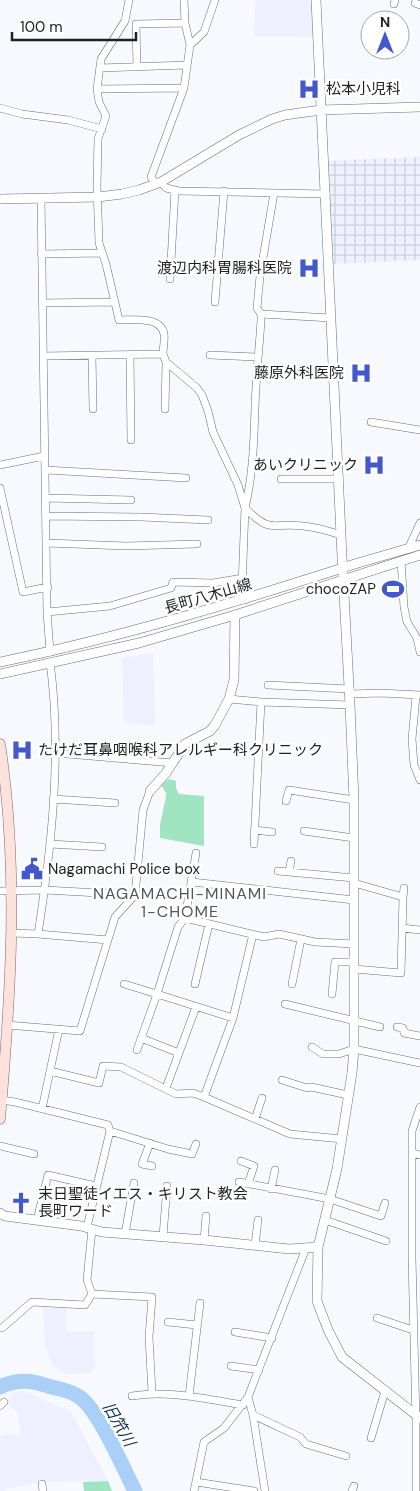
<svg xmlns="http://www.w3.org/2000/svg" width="420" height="1491" font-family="'DM Sans','Noto Sans JP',sans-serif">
<defs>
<pattern id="industrial-grid" width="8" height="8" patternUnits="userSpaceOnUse" patternTransform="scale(1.25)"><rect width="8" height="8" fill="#eef0ff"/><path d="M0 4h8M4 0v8" fill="none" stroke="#ccceda"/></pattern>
</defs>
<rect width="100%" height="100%" fill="#f7f9fe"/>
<path fill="#eef0ff" d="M255,0H313L314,37H254Z
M153,652L155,725L124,722L122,659Z
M43,1307L67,1308V1331H94L95,1368L92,1369V1373L67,1374L53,1366L45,1346Z
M19,1391L32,1394L71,1412L108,1481L38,1482L6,1489V1491H0V1436L11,1434L21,1435L18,1413L10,1406L8,1401L9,1398L14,1393Z"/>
<path fill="url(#industrial-grid)" d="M420,157V260L333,264L328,161Z"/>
<path fill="#a1e4c2" d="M169,779L176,781V788L179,794L204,796V846L160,838V825L166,796V793L161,785Z
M108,1481L112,1491H84L83,1482Z"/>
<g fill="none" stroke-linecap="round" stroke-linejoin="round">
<path stroke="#aad0f7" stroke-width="15" d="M0,1387C17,1379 31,1380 48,1386C58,1389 69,1390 78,1396C98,1408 123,1468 135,1491"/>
<g stroke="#6c6d73" stroke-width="8">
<path id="minor" d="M129,0L125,21L101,59L97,89L99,102L106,116L98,139L97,186L99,243L106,264L119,320C133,320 161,316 164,334C165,340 163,348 163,354
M184,0L185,23L190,45
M415,3L420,5
M394,4L395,0
M137,67L136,24L185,23
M100,68L187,65
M97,89L184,88
M0,108L22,114L68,120L102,129
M161,182L166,188L179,191L326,194
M156,184L151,177L184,88L190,45L204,32L215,0
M274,193L260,276L257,308L261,314V321C259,350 256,378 255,407C254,441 253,474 245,508C272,535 271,522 303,526C316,527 329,531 341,535
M41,198L47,612L50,652
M41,254L101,253
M170,279L175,190
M215,302L224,191
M42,303L114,302
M261,314L331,318
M130,355L131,440
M210,355L258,357
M43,356L163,354L166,362L197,388L202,395L208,411L213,432L238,485L245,508L242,587L245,600
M92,356L93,409
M165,409L166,362
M371,422L420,430
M0,465L44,456
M46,470L186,478
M281,479H339
M0,488L23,592L48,587
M46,498L131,500
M46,516L141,517L208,520
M47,543L126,546L197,544
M408,549L420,523
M401,561L404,607L407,622L417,638L420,652
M47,612L110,606L171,588L173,582L213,583L243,578
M268,685L350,689
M350,694L380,693L420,695
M416,696L412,739L414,765L420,780
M229,699L261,702L350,705
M56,753L173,763
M53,799L115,803
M286,801L289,790L354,800
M254,830L272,832
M304,831L354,838
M50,844L102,847
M254,844L261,702
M196,853L185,918L178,927L157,994L233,1018
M278,871L354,878
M289,872L291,861
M192,882L354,900
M354,883L403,897L401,973L354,969
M0,891L45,890L135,895
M403,897L404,888
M185,918L264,937L279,934L315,942L354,944
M402,928L420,930
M12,933L38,934L108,940
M38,934C52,844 62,752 50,662
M124,984L157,994L137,1050
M195,984L209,924
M292,984L301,939
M332,994L335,962H354
M285,1004L380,1027
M7,1025L80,1031L115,917L135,895L143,810L150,791
M397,1027L403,1028L404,1033L420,1036
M59,1029L50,1071L99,1083L103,1066L121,1067L176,1094L193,1093L204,1097L290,1134L342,1139
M141,1038L179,1053
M312,1047L323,1054H339L354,1049L420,1063
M282,1080L307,1088L311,1087L348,1095
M166,1088L196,1007
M204,1097L233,1018L253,934
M2,1100L15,1102L108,1125L110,1131L87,1227
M42,1109L50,1071
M255,1119L262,1098
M110,1131L168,1149L192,1154L196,1144
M150,1143L142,1164L152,1166
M0,1146L34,1154
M412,1153L420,1155
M241,1161L254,1166L248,1184
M239,1182L330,1199L381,1216L385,1203
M271,1189L275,1170
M37,1220L48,1175L96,1186
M325,1220L386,1241
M125,1234L134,1183
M163,1236L167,1186
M204,1240L206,1216
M255,1245L258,1220
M92,1294L152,1297L149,1337L152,1393
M377,1318L413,1330
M168,1322L197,1325
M0,1328H2L32,1302L85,1305L92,1294L87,1280L92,1229
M235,1332L272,1338
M231,1366L259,1370
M132,1396C169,1390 206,1399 243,1405
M189,1396L200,1303
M248,1397L253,1415L265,1491
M0,1406L4,1402
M253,1415L300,1437L306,1444L346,1456
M371,1438L385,1391
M196,1482L254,1491
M42,1484L43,1491
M194,1491L204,1442L224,1428L248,1397L306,1248
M352,1491L354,1486
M416,1491V1421L412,1258V1131L420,1107"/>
</g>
<g stroke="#6c6d73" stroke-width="10">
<path id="tertiary" d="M316,0L342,557L350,705L354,800V1049L352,1073L337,1169L318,1247L317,1301L328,1330L342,1357L420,1418
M0,199L98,197L122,194L139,190L161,182L239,135L272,119L285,115L321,110L420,107
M0,662C122,637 240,601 358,563C379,557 400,551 420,545
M0,674L139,643L235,615L420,555
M150,791L166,773L185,744L210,731L215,725L229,699L234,680L235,615
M0,1213L5,1216L81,1226L102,1232L204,1240L289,1249L318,1247"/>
</g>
<g stroke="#6c6d73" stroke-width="11">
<path id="secondary" d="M0,744C19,867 11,994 0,1119"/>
</g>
<use href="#minor" stroke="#fff" stroke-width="7"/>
<use href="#tertiary" stroke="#fff" stroke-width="9"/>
<use href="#secondary" stroke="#fde2dc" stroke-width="10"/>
</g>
<defs>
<g id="hospital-bare" transform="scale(1.725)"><path d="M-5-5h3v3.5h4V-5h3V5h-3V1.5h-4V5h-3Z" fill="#4258cc" stroke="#fff" stroke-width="2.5" paint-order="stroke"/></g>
<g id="stadium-bare" transform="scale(1.725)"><path d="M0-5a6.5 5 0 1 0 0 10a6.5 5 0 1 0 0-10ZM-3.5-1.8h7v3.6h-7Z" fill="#4258cc" stroke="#fff" stroke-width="2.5" paint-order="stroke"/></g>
<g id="civic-bare" transform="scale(1.725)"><path d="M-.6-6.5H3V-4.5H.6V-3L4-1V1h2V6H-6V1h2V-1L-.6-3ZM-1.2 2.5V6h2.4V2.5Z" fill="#4258cc" stroke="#fff" stroke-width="2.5" paint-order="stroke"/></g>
<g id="church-bare" transform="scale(1.725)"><path d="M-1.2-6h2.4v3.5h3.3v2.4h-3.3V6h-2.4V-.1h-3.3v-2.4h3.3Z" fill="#4258cc" stroke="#fff" stroke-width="2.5" paint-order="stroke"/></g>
</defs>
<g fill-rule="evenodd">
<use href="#hospital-bare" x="309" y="89"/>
<use href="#hospital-bare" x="309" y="268"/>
<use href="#hospital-bare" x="361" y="373"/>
<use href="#hospital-bare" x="374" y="465"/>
<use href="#stadium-bare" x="393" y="589"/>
<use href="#hospital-bare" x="22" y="750"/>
<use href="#civic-bare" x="32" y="869"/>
<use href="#church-bare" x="21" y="1203"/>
</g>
<g text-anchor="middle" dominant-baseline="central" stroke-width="5" stroke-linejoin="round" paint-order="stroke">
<g font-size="15" fill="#1f2022" stroke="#fff" text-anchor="start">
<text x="326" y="89">松本小児科</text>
<text x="292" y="268" text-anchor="end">渡辺内科胃腸科医院</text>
<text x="344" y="373" text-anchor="end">藤原外科医院</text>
<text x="358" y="465" text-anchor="end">あいクリニック</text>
<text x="376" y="589" text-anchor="end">chocoZAP</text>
<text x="38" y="750">たけだ耳鼻咽喉科アレルギー科クリニック</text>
<text x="48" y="869">Nagamachi Police box</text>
<text x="38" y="1194">末日聖徒イエス・キリスト教会<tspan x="38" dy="17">長町ワード</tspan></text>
</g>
<g font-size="15" fill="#1f2022" stroke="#fff">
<text transform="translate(208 596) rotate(-16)">長町八木山線</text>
</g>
<g font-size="16" letter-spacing="1" fill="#54555b" stroke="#fff">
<text x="180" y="893">NAGAMACHI-MINAMI<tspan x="180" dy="18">1-CHOME</tspan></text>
</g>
<g font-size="16" font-style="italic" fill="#0b2f4d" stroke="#fff">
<text transform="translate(119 1424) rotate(60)">旧笊川</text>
</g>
</g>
<g transform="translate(385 35)"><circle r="24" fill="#ffffff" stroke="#a5a6a7"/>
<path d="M0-4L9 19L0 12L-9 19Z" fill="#4258cc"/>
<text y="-8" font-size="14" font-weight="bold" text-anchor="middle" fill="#1f2022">N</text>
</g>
<path d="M12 32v8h124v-8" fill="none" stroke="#1f2022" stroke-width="2.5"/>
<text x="20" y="32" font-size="15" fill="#1f2022" stroke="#ffffff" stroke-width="4" paint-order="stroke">100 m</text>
</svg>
